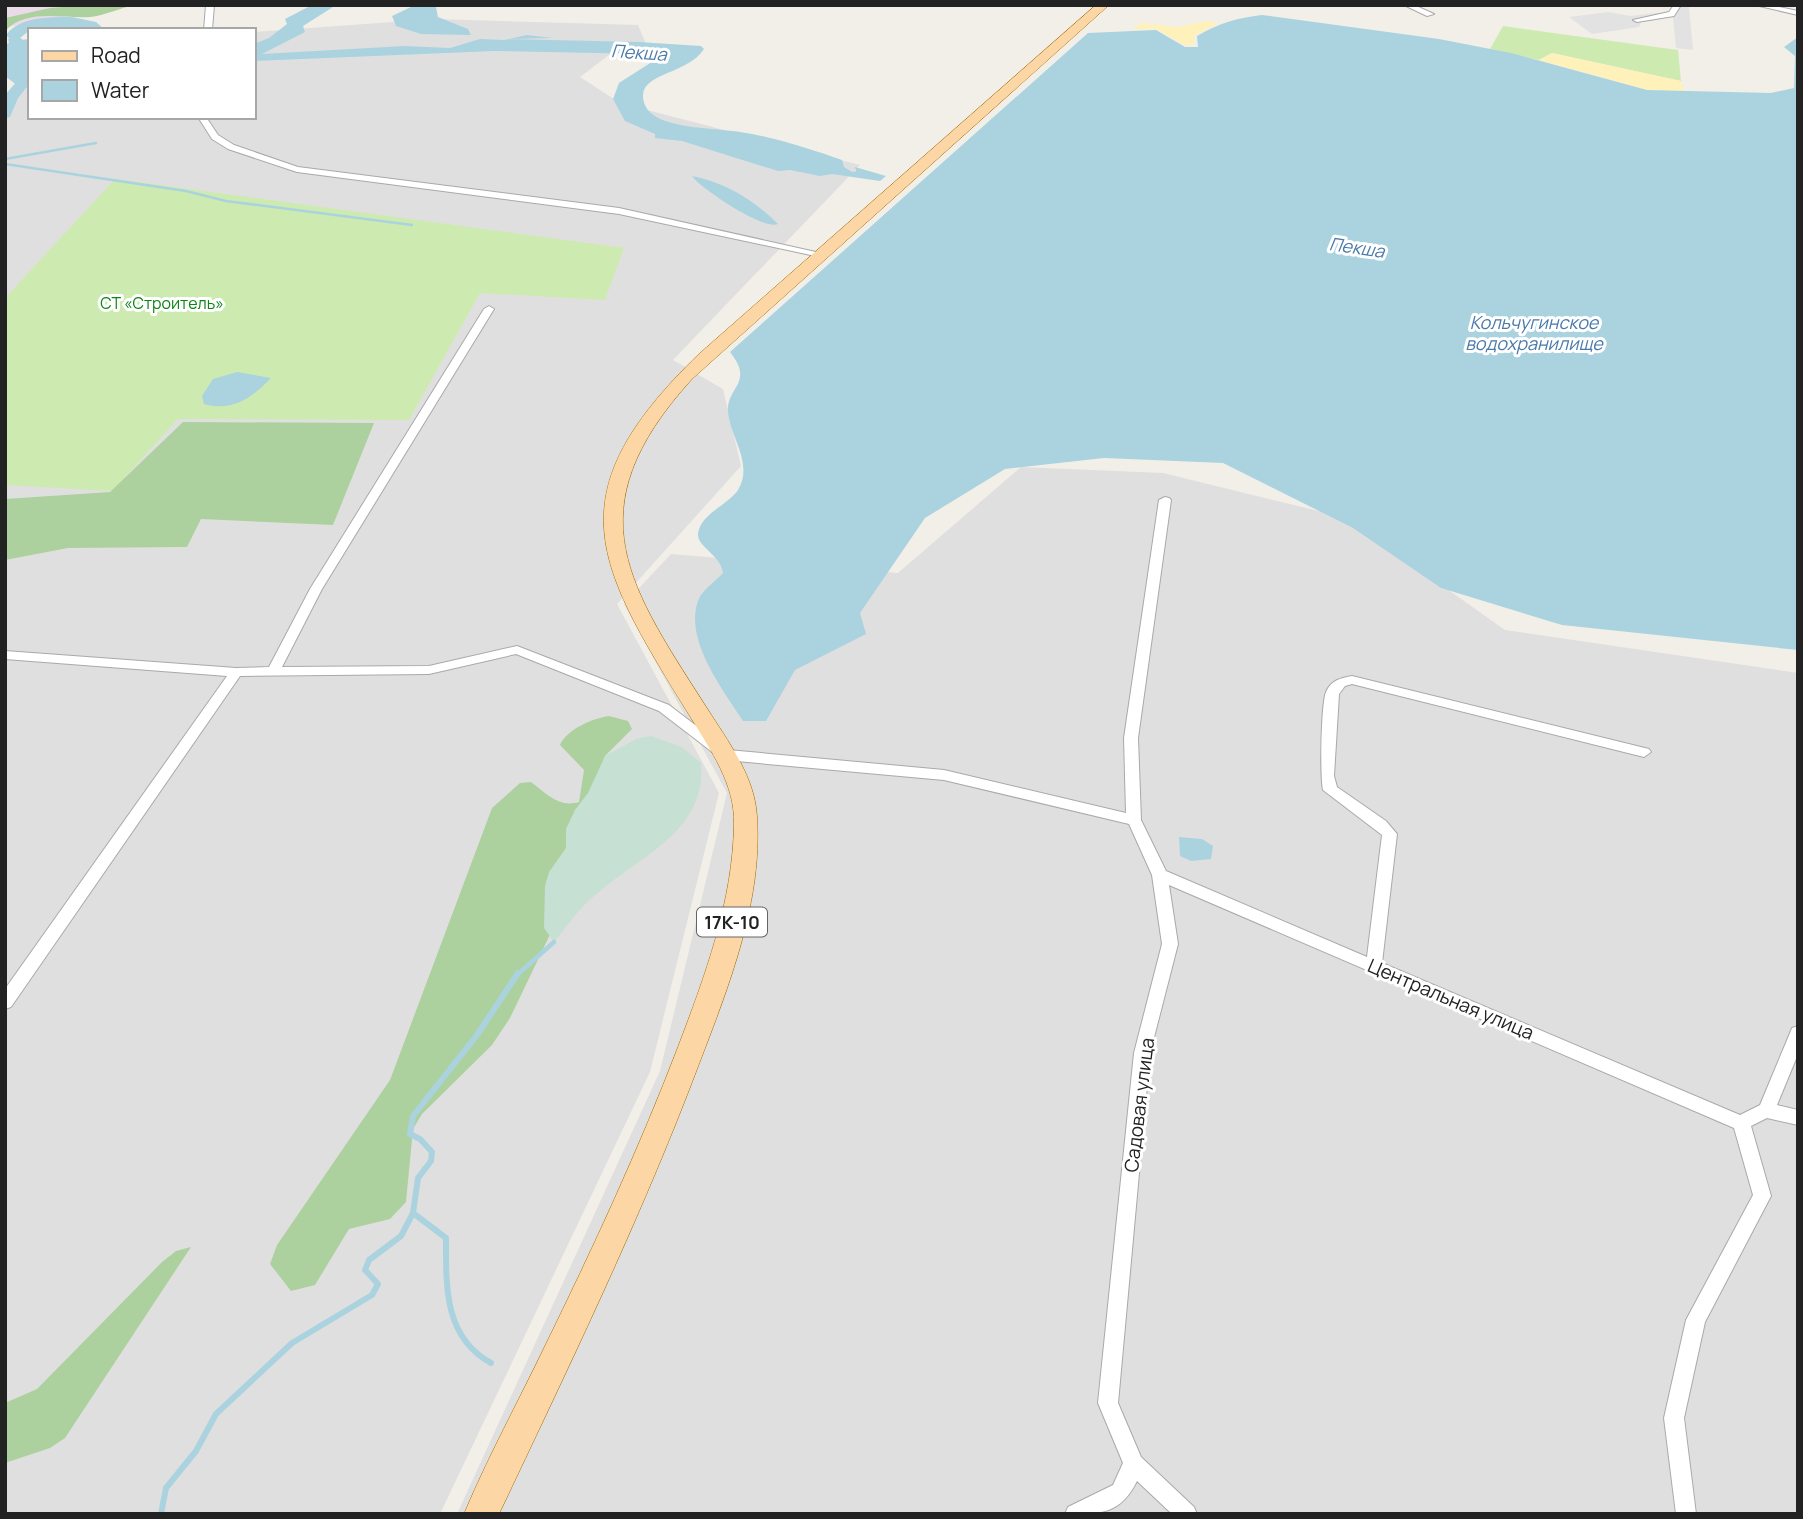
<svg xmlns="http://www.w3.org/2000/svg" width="1803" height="1519" font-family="Manrope,sans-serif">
<rect width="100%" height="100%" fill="#f2efe9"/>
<path fill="#e0dfdf" d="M434,19L638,25L646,44L609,55L580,77L620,103L860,165L673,360L723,389L741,466L617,604L719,793L650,1072L440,1514H5V109L12,103L16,78L30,65V117H254V32Z
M1021,467L1163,473L1347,518L1505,630L1798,673V1514H457L660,1071L727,793L624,604L671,554L898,573Z"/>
<path fill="#ebdbe8" d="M5,5H129L8,27L5,35Z"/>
<path fill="#cdebb0" d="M1503,26L1678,50L1681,81L1552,53L1539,60L1490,49Z
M115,179L624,248L605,300L480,293L409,420L178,419L112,491L5,485V298Z"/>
<path fill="#add19e" d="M88,5H137C121,7 104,16 90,17C63,19 27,8 5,31V18L50,8Z
M183,422L374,423L333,525L201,519L187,547L68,548L5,560V499L110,492Z
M609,716L628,721L632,729L605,756L557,920L510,1018L492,1045L422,1114L413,1129L406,1202L390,1219L349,1229L315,1285L291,1291L270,1264L277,1245L390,1080L492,808L520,783L531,782C547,794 559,808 579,802L584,770L560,745C566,730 593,718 609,716Z
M191,1247L65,1438L50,1448L5,1463V1403L37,1389L162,1262L176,1251Z"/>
<path fill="#c6e0d4" d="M651,736L682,747L701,763C707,833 637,857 593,897C578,909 567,927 554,942L544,928L545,886L549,872L566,848V829L575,810L588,793L605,756L636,739Z"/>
<path fill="#fff1ba" d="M1207,21L1219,23L1194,36V45L1186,46L1156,29H1132L1141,23L1177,27Z
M1552,53L1681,81L1684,91L1647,90L1539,60Z"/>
<path fill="#e2e2e2" d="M1672,6L1689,7L1693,50L1676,48Z
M1608,12L1630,16L1657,13L1667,17L1641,22L1639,27L1592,34L1569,17Z"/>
<path fill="#aad3df" d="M312,5L333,7L303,26L305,32L262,54L404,46L450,48L480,39L504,40L527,35L553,38L507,39L639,42L701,46L704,49C689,72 652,72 644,90C641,98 645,109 652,114C672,129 715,128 740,132C774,137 810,149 842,160L844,167L852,172L856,171L855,167L886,176L880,181L832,174L820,176L790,170L778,171L682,141L655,138V134L625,121L613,99L619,83L658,58L646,54L494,51L254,61V44L269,38L287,24L285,19Z
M411,7H436L438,17L468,29L471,35L421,34L396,26L392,16Z
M1262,15L1439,39L1511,53L1647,90L1771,93L1794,88L1795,56L1784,47L1798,37V650L1562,625L1441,588L1353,528L1223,463L1104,458L1005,469L925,518L860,613L866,634L795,670L766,721H743C723,690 684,640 698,601C701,591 716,581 723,573C721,555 697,547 698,534C700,514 728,505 738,490C754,464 730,437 728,412C726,387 755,383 730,352L1088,33L1156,30L1185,47H1198L1197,36C1219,23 1237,18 1262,15Z
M72,17L96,22L105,30L46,28L30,30L20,38V40L30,39V68L20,73L30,77L27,85L18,86L5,76V45L12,41L6,35C20,16 52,17 72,17Z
M692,176C725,182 755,201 778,224C764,231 700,188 692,176Z
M237,372L271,378C252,398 232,412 204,404L202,396L213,379Z
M1179,837L1202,839L1213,846L1211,859L1191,861L1180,856Z"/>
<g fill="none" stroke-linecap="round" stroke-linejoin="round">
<path stroke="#aad3df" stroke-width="2.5" d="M5,159L96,143
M5,164L186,191L226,201L412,225"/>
<path stroke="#aad3df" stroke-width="4.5" d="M517,975L554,942"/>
<path stroke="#aad3df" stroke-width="6" d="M491,1363C444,1337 446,1287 446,1238L413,1213L418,1178L431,1161L432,1152L420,1139L410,1134L413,1116L477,1035L518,973
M161,1514L166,1488L196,1451L216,1414L292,1343L372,1295L378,1284L365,1270L369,1260L401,1236L413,1213"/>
<path fill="#aad3df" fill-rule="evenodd" d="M15,35L22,39L30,83L18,98L10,117L5,118V95L18,80L8,39Z"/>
<g stroke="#a9a9a9" stroke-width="2">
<path id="minor" d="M206,5H214L212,30H204Z
M1404,5H1414L1434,14L1427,16Z
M1674,5H1681L1674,16L1637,22L1633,20L1669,12Z
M1755,5H1770L1798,11V15Z
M198,117H206L218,135L234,145L298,167L619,208L825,254L820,257L619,214L297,172L228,149L212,139Z
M489,306L494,309L322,589L282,667L429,666L517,646L669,705L728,750L944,770L1126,813L1124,738L1159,500L1165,497L1169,498L1171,500L1138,738L1141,820L1166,871L1367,957L1382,835L1323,790C1320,776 1321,705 1326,692C1331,680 1341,678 1352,676L1649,749L1651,752L1644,757L1352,684L1345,686L1339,694L1334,776L1337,787L1386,821L1397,834L1382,963L1740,1115L1760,1105L1790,1033L1792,1028L1798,1026V1054L1777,1105L1798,1110V1125L1767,1118L1751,1126L1771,1196L1705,1322L1684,1418L1696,1514H1676L1664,1418L1686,1320L1753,1195L1734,1128L1169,885L1178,944L1150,1053L1118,1403L1141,1457L1194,1507L1197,1514H1172L1137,1481C1120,1515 1100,1514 1065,1514L1068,1507L1113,1485L1123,1463L1098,1403L1134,1053L1162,944L1152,875L1129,824L944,780L725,760L720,758L659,711L516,654L429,674L240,676L11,1007L5,1009V989L227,676L5,659V651L236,668L269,667L310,589L484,309Z"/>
</g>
<g stroke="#a06b00" stroke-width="1">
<path id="primary" d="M1096,5H1109L692,379C571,512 629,586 712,716C732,747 755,779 757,817C763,901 728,988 699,1064C641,1218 569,1366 499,1514H464C488,1457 518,1402 545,1346C593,1248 639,1149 678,1047C705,976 733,901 734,824C735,784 711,751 691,718C596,564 552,496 699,354Z"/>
</g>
<use href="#minor" fill="#fff" fill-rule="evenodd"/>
<use href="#primary" fill="#fcd6a4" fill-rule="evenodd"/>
</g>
<g text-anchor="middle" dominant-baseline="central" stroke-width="6" stroke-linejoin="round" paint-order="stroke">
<g font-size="16" fill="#0c8416" stroke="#fff">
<text x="162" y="303">СТ «Строитель»</text>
</g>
<g font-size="18" font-style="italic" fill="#4a7aab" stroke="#fff">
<text transform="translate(639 52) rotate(4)">Пекша</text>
<text transform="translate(1357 247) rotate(8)">Пекша</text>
<text x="1534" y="322">Кольчугинское<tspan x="1534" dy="21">водохранилище</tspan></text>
</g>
<rect fill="#fff" stroke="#646464" stroke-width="2" x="697" y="907.5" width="70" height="29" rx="5"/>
<g font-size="18" font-weight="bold" fill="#222">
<text x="732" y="922">17К-10</text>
</g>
<g font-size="19" fill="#222" stroke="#fff">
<text transform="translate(1451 999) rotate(23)">Центральная улица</text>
<text transform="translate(1139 1105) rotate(-83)">Садовая улица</text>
</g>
</g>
<rect width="1803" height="1519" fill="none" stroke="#222222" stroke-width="14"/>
<rect x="28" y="28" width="228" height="91" fill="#ffffff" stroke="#a7a7a7" stroke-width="2"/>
<rect x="42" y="51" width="35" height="10" fill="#fcd6a4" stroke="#a7a7a7" stroke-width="2"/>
<text x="91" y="63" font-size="21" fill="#222222">Road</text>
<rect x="42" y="80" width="35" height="21" fill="#aad3df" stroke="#a7a7a7" stroke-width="2"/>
<text x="91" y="98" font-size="21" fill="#222222">Water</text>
</svg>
